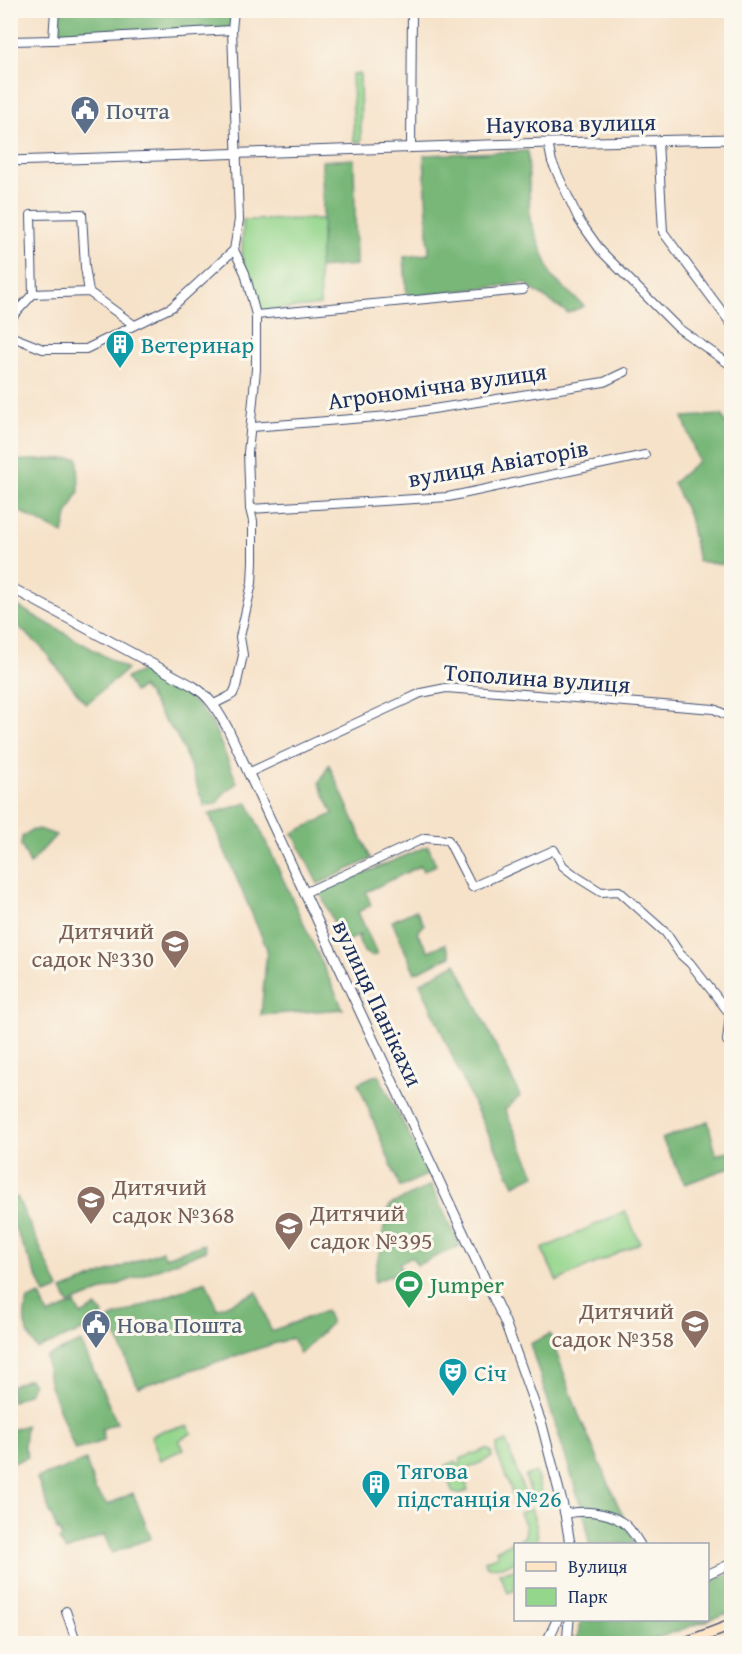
<svg xmlns="http://www.w3.org/2000/svg" width="742" height="1654" font-family="'Gentium Book Plus',serif">
<rect width="100%" height="100%" fill="#fbf7ec"/>
<filter id="ink" filterUnits="userSpaceOnUse"><feTurbulence type="fractalNoise" baseFrequency=".0167" numOctaves="2"/><feDisplacementMap in="SourceGraphic" scale="12" xChannelSelector="R" yChannelSelector="G"/><feConvolveMatrix kernelMatrix="1 2 1 2 8 2 1 2 1" color-interpolation-filters="sRGB"/></filter>
<filter id="wash" filterUnits="userSpaceOnUse"><feTurbulence type="fractalNoise" baseFrequency=".008" numOctaves="4" result="noise"/><feDisplacementMap in="SourceGraphic" scale="24" xChannelSelector="R" yChannelSelector="G"/><feGaussianBlur stdDeviation="1.35" result="paint"/><feColorMatrix in="noise" values="0 0 0 0 0 0 0 0 0 0 0 0 0 0 0 0 0 1.4 0 .05"/><feComposite in="paint" operator="in"/></filter>
<g filter="url(#wash)">
<rect width="100%" height="100%" fill="#f6e2c9"/>
<path fill="#95d68d" stroke="#588276" stroke-width="1.5" d="M352,74H360L361,141L354,142Z
M323,219L319,268L320,305L259,312L242,257L243,220Z
M625,1211L640,1243L557,1281L542,1249Z
M188,1426L192,1433L179,1440L184,1449L160,1460L151,1436L164,1430Z
M506,1441L527,1500L516,1503L496,1451L497,1445Z
M486,1449L491,1451L492,1457L463,1471L468,1490L460,1494L453,1493L444,1470L445,1466L455,1461L457,1465L461,1463L460,1459Z
M536,1472L542,1497L533,1500L525,1476Z
M531,1509C535,1521 540,1532 536,1544H519L518,1541L525,1536L526,1527L520,1513Z
M513,1542L515,1549V1562L504,1566L488,1567L486,1565L485,1561L498,1555L496,1550Z
M515,1569V1590L508,1593L499,1573Z"/>
<path fill="#78b778" stroke="#4a736b" stroke-width="1.5" d="M57,11H232L230,28L56,34Z
M528,151L530,220L552,277L584,306L568,313L533,290L526,283L407,297L404,257L429,254L424,155Z
M354,159L356,265L319,268L323,219L322,161Z
M722,415L731,433V566L698,561L689,516L673,483L698,461L683,417Z
M78,458L79,491L67,515L63,534L11,507V461Z
M12,603L127,669L86,704L41,647L11,620Z
M145,669L196,703L213,725L237,783L225,792L216,804L204,806L189,763L176,734L164,720L143,687L134,692L126,678Z
M329,765L371,859L318,884L293,833L333,814L319,783Z
M248,803L343,1009L261,1015L267,949L209,814Z
M39,829L56,835L30,864L21,845L22,837L30,831Z
M428,846L436,865L423,871L420,866L366,892L371,905L358,912L377,954L371,956L364,952L358,938L360,935L343,943L320,892Z
M416,910L424,925L417,933L428,951L445,944L451,956L415,973L392,921Z
M456,963L520,1096L505,1110L535,1175L514,1185L474,1105L420,983Z
M378,1074L429,1174L400,1187L358,1083Z
M708,1121L716,1155L731,1150V1167L685,1184L662,1139Z
M431,1185L460,1246L417,1265L412,1257L399,1263L402,1271L374,1282C375,1267 380,1254 382,1238C384,1227 385,1216 390,1205Z
M17,1197L59,1289L45,1294L11,1220V1200Z
M204,1244L206,1250L69,1304L62,1290L162,1251L165,1257Z
M206,1281L217,1309L257,1292L271,1331L326,1311L331,1323L300,1354L292,1338L138,1387L109,1319Z
M40,1295L48,1315L75,1304L81,1315L96,1307L103,1314L99,1324L37,1349C25,1330 21,1322 28,1300Z
M550,1334L578,1413L635,1544H589L586,1522L530,1344Z
M81,1342L117,1423L102,1429L104,1441L75,1450L49,1383L46,1357Z
M29,1379L33,1384L29,1393L11,1402V1386Z
M26,1425L24,1446L28,1457L11,1464V1430Z
M86,1460L95,1490L107,1505L133,1493L151,1538L112,1553L104,1535L66,1551L59,1540L62,1537L59,1529L57,1530L37,1478Z
M731,1574V1612L644,1643H578L577,1638L581,1620H708V1581Z"/>
</g>
<g filter="url(#ink)">
<g fill="none" stroke-linecap="round" stroke-linejoin="round">
<g stroke="#3c4a6e" stroke-width="10">
<path id="minor" d="M53,40L55,10
M10,41L53,40L232,30
M658,141L663,232L732,325
M548,143L552,162L579,220L601,251L678,328L732,366
M411,147L412,10
M33,294L31,215L82,214L85,267L89,292L134,325
M256,315L523,290
M10,319L33,294L89,292
M10,336L43,349H86L172,307L234,250L239,220L232,30L234,10
M252,427L389,416L604,382L625,372
M250,509L448,497L645,455
M214,704L228,697L233,694L236,687L243,655L240,637L252,583L253,562V521L250,509L248,453L256,369V315L245,273L234,250
M248,773L406,700L421,693L446,688L714,709L732,718
M304,893L425,838L448,840L472,887L554,850L563,866L577,877L601,892L619,891L666,933L680,954L690,963L730,1014L727,1041L732,1045
M565,1514C582,1510 606,1511 622,1522C630,1527 635,1536 640,1544
M708,1574L732,1563
M66,1611L77,1644"/>
</g>
<g stroke="#3c4a6e" stroke-width="11">
<path id="tertiary" d="M10,161L548,143L732,139
M10,587L193,686C211,697 218,712 228,729L505,1322L542,1425L565,1514L570,1544
M546,1644L557,1620
M567,1644L569,1620"/>
</g>
<g stroke="#3c4a6e" stroke-width="13">
<path id="secondary" d="M682,1644L732,1625"/>
</g>
<use href="#minor" stroke="#fff" stroke-width="8"/>
<use href="#tertiary" stroke="#fff" stroke-width="9"/>
<use href="#secondary" stroke="#fde5c5" stroke-width="10"/>
</g>
</g>
<defs>
<g id="civic-pin" transform="scale(1.5)"><path d="M0 17L-7.5 6A9.5 9.5 0 1 1 7.5 6Z" fill="#5c6f8a" stroke="#fbf7ec"/><path d="M-.6-6.5H3V-4.5H.6V-3L4-1V1h2V6H-6V1h2V-1L-.6-3ZM-1.2 2.5V6h2.4V2.5Z" fill="#fff"/></g>
<g id="building-pin" transform="scale(1.5)"><path d="M0 17L-7.5 6A9.5 9.5 0 1 1 7.5 6Z" fill="#0f9aa8" stroke="#fbf7ec"/><path d="M-4-6H4V6H1V3H-1V6H-4ZM-2.5-4.3h1.7v1.8h-1.7ZM.8-4.3h1.7v1.8H.8ZM-2.5-1h1.7V.8h-1.7ZM.8-1h1.7V.8H.8Z" fill="#fff"/></g>
<g id="school-pin" transform="scale(1.5)"><path d="M0 17L-7.5 6A9.5 9.5 0 1 1 7.5 6Z" fill="#8d6e63" stroke="#fbf7ec"/><path d="M0-5L7-2L0 1L-7-2ZM-4 1L0 2.5L4 1V4Q0 6-4 4Z" fill="#fff"/></g>
<g id="stadium-pin" transform="scale(1.5)"><path d="M0 17L-7.5 6A9.5 9.5 0 1 1 7.5 6Z" fill="#2e9e5b" stroke="#fbf7ec"/><path d="M0-5a6.5 5 0 1 0 0 10a6.5 5 0 1 0 0-10ZM-3.5-1.8h7v3.6h-7Z" fill="#fff"/></g>
<g id="theatre-pin" transform="scale(1.5)"><path d="M0 17L-7.5 6A9.5 9.5 0 1 1 7.5 6Z" fill="#0f9aa8" stroke="#fbf7ec"/><path d="M-5-5.5Q0-4 5-5.5V0Q5 5 0 6Q-5 5-5 0ZM-3.3-2.5H-1v1.5H-3.3ZM1-2.5H3.3v1.5H1ZM-2.8 1Q0 5.5 2.8 1Z" fill="#fff"/></g>
</defs>
<g fill-rule="evenodd">
<use href="#civic-pin" x="85" y="110"/>
<use href="#building-pin" x="120" y="344"/>
<use href="#school-pin" x="175" y="944"/>
<use href="#school-pin" x="91" y="1200"/>
<use href="#school-pin" x="289" y="1226"/>
<use href="#stadium-pin" x="409" y="1284"/>
<use href="#civic-pin" x="96" y="1324"/>
<use href="#school-pin" x="695" y="1324"/>
<use href="#theatre-pin" x="453" y="1372"/>
<use href="#building-pin" x="376" y="1484"/>
</g>
<g text-anchor="middle" dominant-baseline="central" stroke-width="6" stroke-linejoin="round" paint-order="stroke">
<g font-size="24" fill="#4e5e75" stroke="#fbf7ec" text-anchor="start">
<text x="106" y="110">Почта</text>
<text x="117" y="1324">Нова Пошта</text>
</g>
<g font-size="24" fill="#1b2f5e" stroke="#fbf7ec">
<text transform="translate(571 123) rotate(-1)">Наукова вулиця</text>
<text transform="translate(437 386) rotate(-8)">Агрономічна вулиця</text>
<text transform="translate(498 463) rotate(-10)">вулиця Авіаторів</text>
<text transform="translate(537 678) rotate(4)">Тополина вулиця</text>
<text transform="translate(378 1003) rotate(65)">вулиця Панікахи</text>
</g>
<g font-size="24" fill="#0d838f" stroke="#fbf7ec" text-anchor="start">
<text x="141" y="344">Ветеринар</text>
<text x="474" y="1372">Січ</text>
<text x="397" y="1470">Тягова<tspan x="397" dy="28">пiдстанцiя №26</tspan></text>
</g>
<g font-size="24" fill="#785e54" stroke="#fbf7ec" text-anchor="end">
<text x="154" y="930">Дитячий<tspan x="154" dy="28">садок №330</tspan></text>
<text x="112" y="1186" text-anchor="start">Дитячий<tspan x="112" dy="28">садок №368</tspan></text>
<text x="310" y="1212" text-anchor="start">Дитячий<tspan x="310" dy="28">садок №395</tspan></text>
<text x="674" y="1310">Дитячий<tspan x="674" dy="28">садок №358</tspan></text>
</g>
<g font-size="24" fill="#27864d" stroke="#fbf7ec" text-anchor="start">
<text x="430" y="1284">Jumper</text>
</g>
</g>
<rect width="742" height="1654" fill="none" stroke="#fbf7ec" stroke-width="36"/>
<rect x="514" y="1543" width="195" height="78" fill="#fbf7ec" stroke="#a1a7b3" stroke-width="1.5"/>
<rect x="526" y="1562" width="30" height="9" fill="#fde5c5" stroke="#a1a7b3" stroke-width="1.5"/>
<text x="568" y="1573" font-size="18" fill="#1b2f5e">Вулиця</text>
<rect x="526" y="1588" width="30" height="18" fill="#95d68d" stroke="#a1a7b3" stroke-width="1.5"/>
<text x="568" y="1603" font-size="18" fill="#1b2f5e">Парк</text>
</svg>
